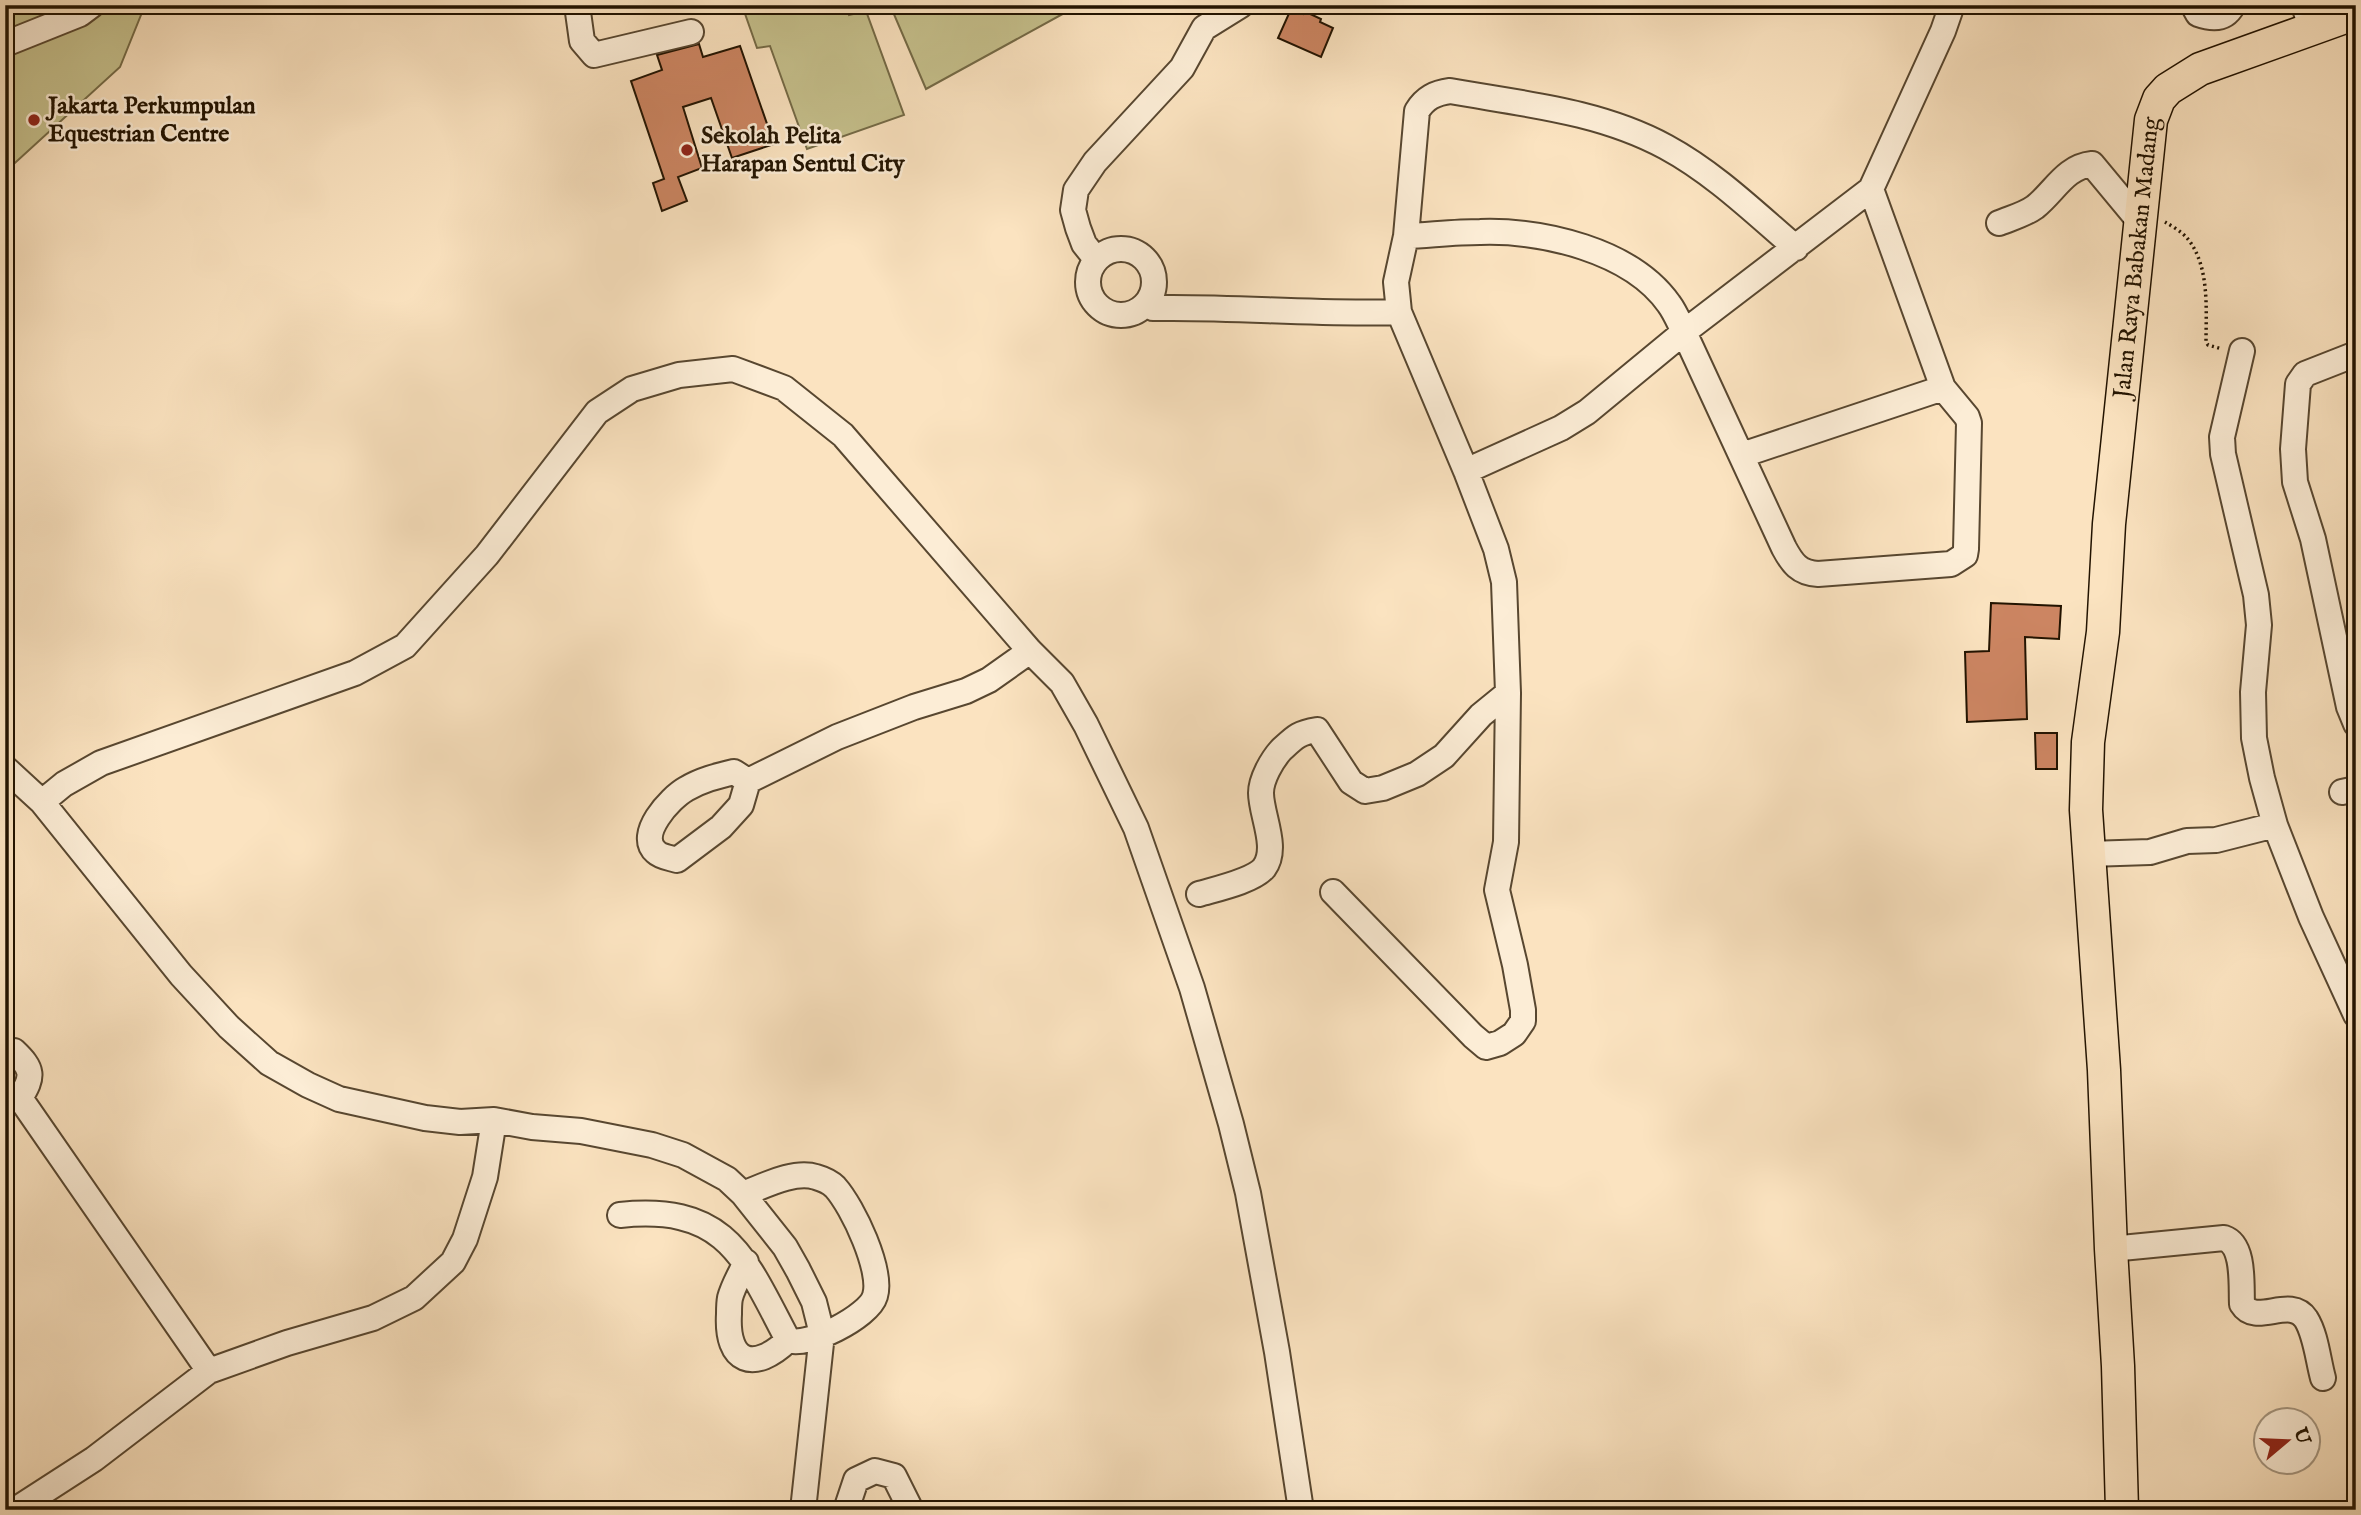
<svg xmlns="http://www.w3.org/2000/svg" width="2361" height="1515" font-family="'IM FELL English',serif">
<rect width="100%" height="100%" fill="#fbe3c0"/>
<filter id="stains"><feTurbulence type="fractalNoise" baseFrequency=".00286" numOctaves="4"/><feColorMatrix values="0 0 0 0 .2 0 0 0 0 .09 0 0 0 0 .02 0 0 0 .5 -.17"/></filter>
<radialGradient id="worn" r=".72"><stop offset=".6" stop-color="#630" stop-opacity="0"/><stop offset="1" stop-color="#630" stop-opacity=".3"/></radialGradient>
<path fill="#c6c18d" stroke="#746a46" stroke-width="2" d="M5,5H145L120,67L5,172Z
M750,5H846L849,15L866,11L904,115L807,149L770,46L757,48L743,8Z
M890,5H1079L926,89Z"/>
<path fill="#cc8562" stroke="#221300" stroke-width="2" d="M1291,9L1303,14L1304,11L1321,19L1320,22L1333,28L1321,57L1278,38Z
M699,44L703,57L740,46L774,144L732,158L711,98L683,107L702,168L678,177L687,201L662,211L653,183L664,179L631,81L662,70L657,55Z
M1991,603L2061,606L2059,639L2025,637L2027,719L1967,722L1965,652L1989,651Z
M2035,733H2057V769H2036Z"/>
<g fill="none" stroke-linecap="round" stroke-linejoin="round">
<g stroke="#584730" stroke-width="28">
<path id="minor" d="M577,5L582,41L594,55L691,32
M2193,5L2198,14C2212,19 2225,20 2233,5
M2304,5L2311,28
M5,44L80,14L92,5
M1999,223C2011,218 2024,215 2035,207C2055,191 2065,167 2092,164L2141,223
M1406,236C1430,235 1455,232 1480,232C1542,230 1631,250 1669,304C1675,312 1679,322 1684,332L1784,548C1792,563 1799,573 1818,574L1951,564L1965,555L1966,549L1969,423L1967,417L1943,388L1871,189
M1088 282a33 33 0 1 1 66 0a33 33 0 1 1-66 0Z
M1096,259L1084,244L1078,228L1073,210L1076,190L1095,162L1182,68L1204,28L1241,5
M1146,304L1153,308H1162C1241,307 1320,315 1399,312L1466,471
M1399,312L1396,282L1406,236L1417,111C1425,98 1435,93 1450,91C1523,104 1600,111 1666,147C1714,173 1754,212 1796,248
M2242,351L2222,437L2223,454L2256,595L2259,625L2253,692L2254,738L2262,778L2275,825L2311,917L2356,1015
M2356,354L2305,374L2298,384L2293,449L2295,482L2313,539L2349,707L2356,724
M1742,455L1943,388
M5,768L42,802L181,975L229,1027L269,1063L308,1085L339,1099L425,1118L460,1122L494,1120L532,1127L581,1131L652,1145L683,1155L727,1179L743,1194L785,1247L798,1270L814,1302L822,1334L803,1510
M748,781L741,805L721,827L677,860C671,858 661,857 656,852C636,835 670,798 686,789C701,780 717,776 734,772L748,781L837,737L914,707L966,691L989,680L1030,651
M2342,792L2356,789
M42,802L64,784L101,763L355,673L405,646L487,555L597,412L632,389L679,375L733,369L784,388L843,435L1030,651L1062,683L1086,725L1136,828L1192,988L1231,1124L1248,1193L1277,1352L1301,1510
M2089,854L2150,852L2187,841L2216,840L2275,825
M1333,892L1473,1036L1486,1047L1500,1043L1514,1034L1523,1021V1010L1515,965L1497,890L1506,842L1508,693L1504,582L1496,549L1466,471L1561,428L1587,412L1684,332L1871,189L1943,31L1952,5
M1199,894C1216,889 1253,881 1264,868C1279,848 1261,815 1261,793C1261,779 1272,760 1281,750C1295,737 1298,733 1317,730L1351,782L1365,791L1383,788L1417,774L1444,756L1481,715L1508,693
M5,1051H14C33,1069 34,1076 20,1098L6,1102
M20,1098L209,1371
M620,1215C728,1204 745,1259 788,1340C807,1348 869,1317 875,1296C883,1271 853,1207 835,1187C831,1183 823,1179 816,1177C794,1170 764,1186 743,1194
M2111,1249L2224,1238C2245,1245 2241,1285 2242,1304C2256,1327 2290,1295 2306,1319C2316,1335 2318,1360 2323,1378
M746,1262C741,1273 733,1286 730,1298C729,1303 729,1309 729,1314C726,1363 754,1373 788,1340
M15,1510L94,1459L209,1371L287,1343L373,1318L414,1298L453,1262L465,1239L485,1177L494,1120
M846,1510L856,1480L875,1471L894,1476L911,1510"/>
</g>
<g stroke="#221300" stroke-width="35">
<g id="major">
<path id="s1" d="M2122,1510L2118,1366L2111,1249L2104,1070L2086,810L2088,742L2103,632L2109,524L2151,120L2159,99L2168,89L2200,69L2356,13"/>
</g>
</g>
<path stroke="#221300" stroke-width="3.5" stroke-dasharray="2 3.5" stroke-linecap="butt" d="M2165,222C2172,226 2182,232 2187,238C2210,265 2206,310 2206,342L2208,345L2222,349"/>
<use href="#minor" stroke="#fcedd6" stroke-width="24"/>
<use href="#major" stroke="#fbe3c0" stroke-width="32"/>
</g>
<g fill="#8f2418" stroke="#fcedd6" stroke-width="2.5">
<circle cx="34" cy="120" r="7"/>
<circle cx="687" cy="150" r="7"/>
</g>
<g text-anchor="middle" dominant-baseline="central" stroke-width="5" stroke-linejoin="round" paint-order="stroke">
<g font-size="24" font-weight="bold" fill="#221300" stroke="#fcedd6" text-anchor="start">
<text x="48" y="106">Jakarta Perkumpulan<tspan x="48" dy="28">Equestrian Centre</tspan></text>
<text x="701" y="136">Sekolah Pelita<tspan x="701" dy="28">Harapan Sentul City</tspan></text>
</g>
<g font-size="24" fill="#221300" stroke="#fcedd6">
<text stroke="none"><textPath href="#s1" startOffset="1256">Jalan Raya Babakan Madang</textPath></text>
</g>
</g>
<rect width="2361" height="1515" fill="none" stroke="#fbe3c0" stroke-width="28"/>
<rect x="7" y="7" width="2347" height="1501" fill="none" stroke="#221300" stroke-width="3.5"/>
<rect x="14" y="14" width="2333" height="1487" fill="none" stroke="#221300" stroke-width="2"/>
<g transform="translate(2287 1441) rotate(71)"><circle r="33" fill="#fcedd6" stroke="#a59680" stroke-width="2"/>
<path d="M0-5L12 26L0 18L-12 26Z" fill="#8f2418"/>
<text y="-10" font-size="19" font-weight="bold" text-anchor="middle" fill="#221300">U</text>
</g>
<rect width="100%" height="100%" filter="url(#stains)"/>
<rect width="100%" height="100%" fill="url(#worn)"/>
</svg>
